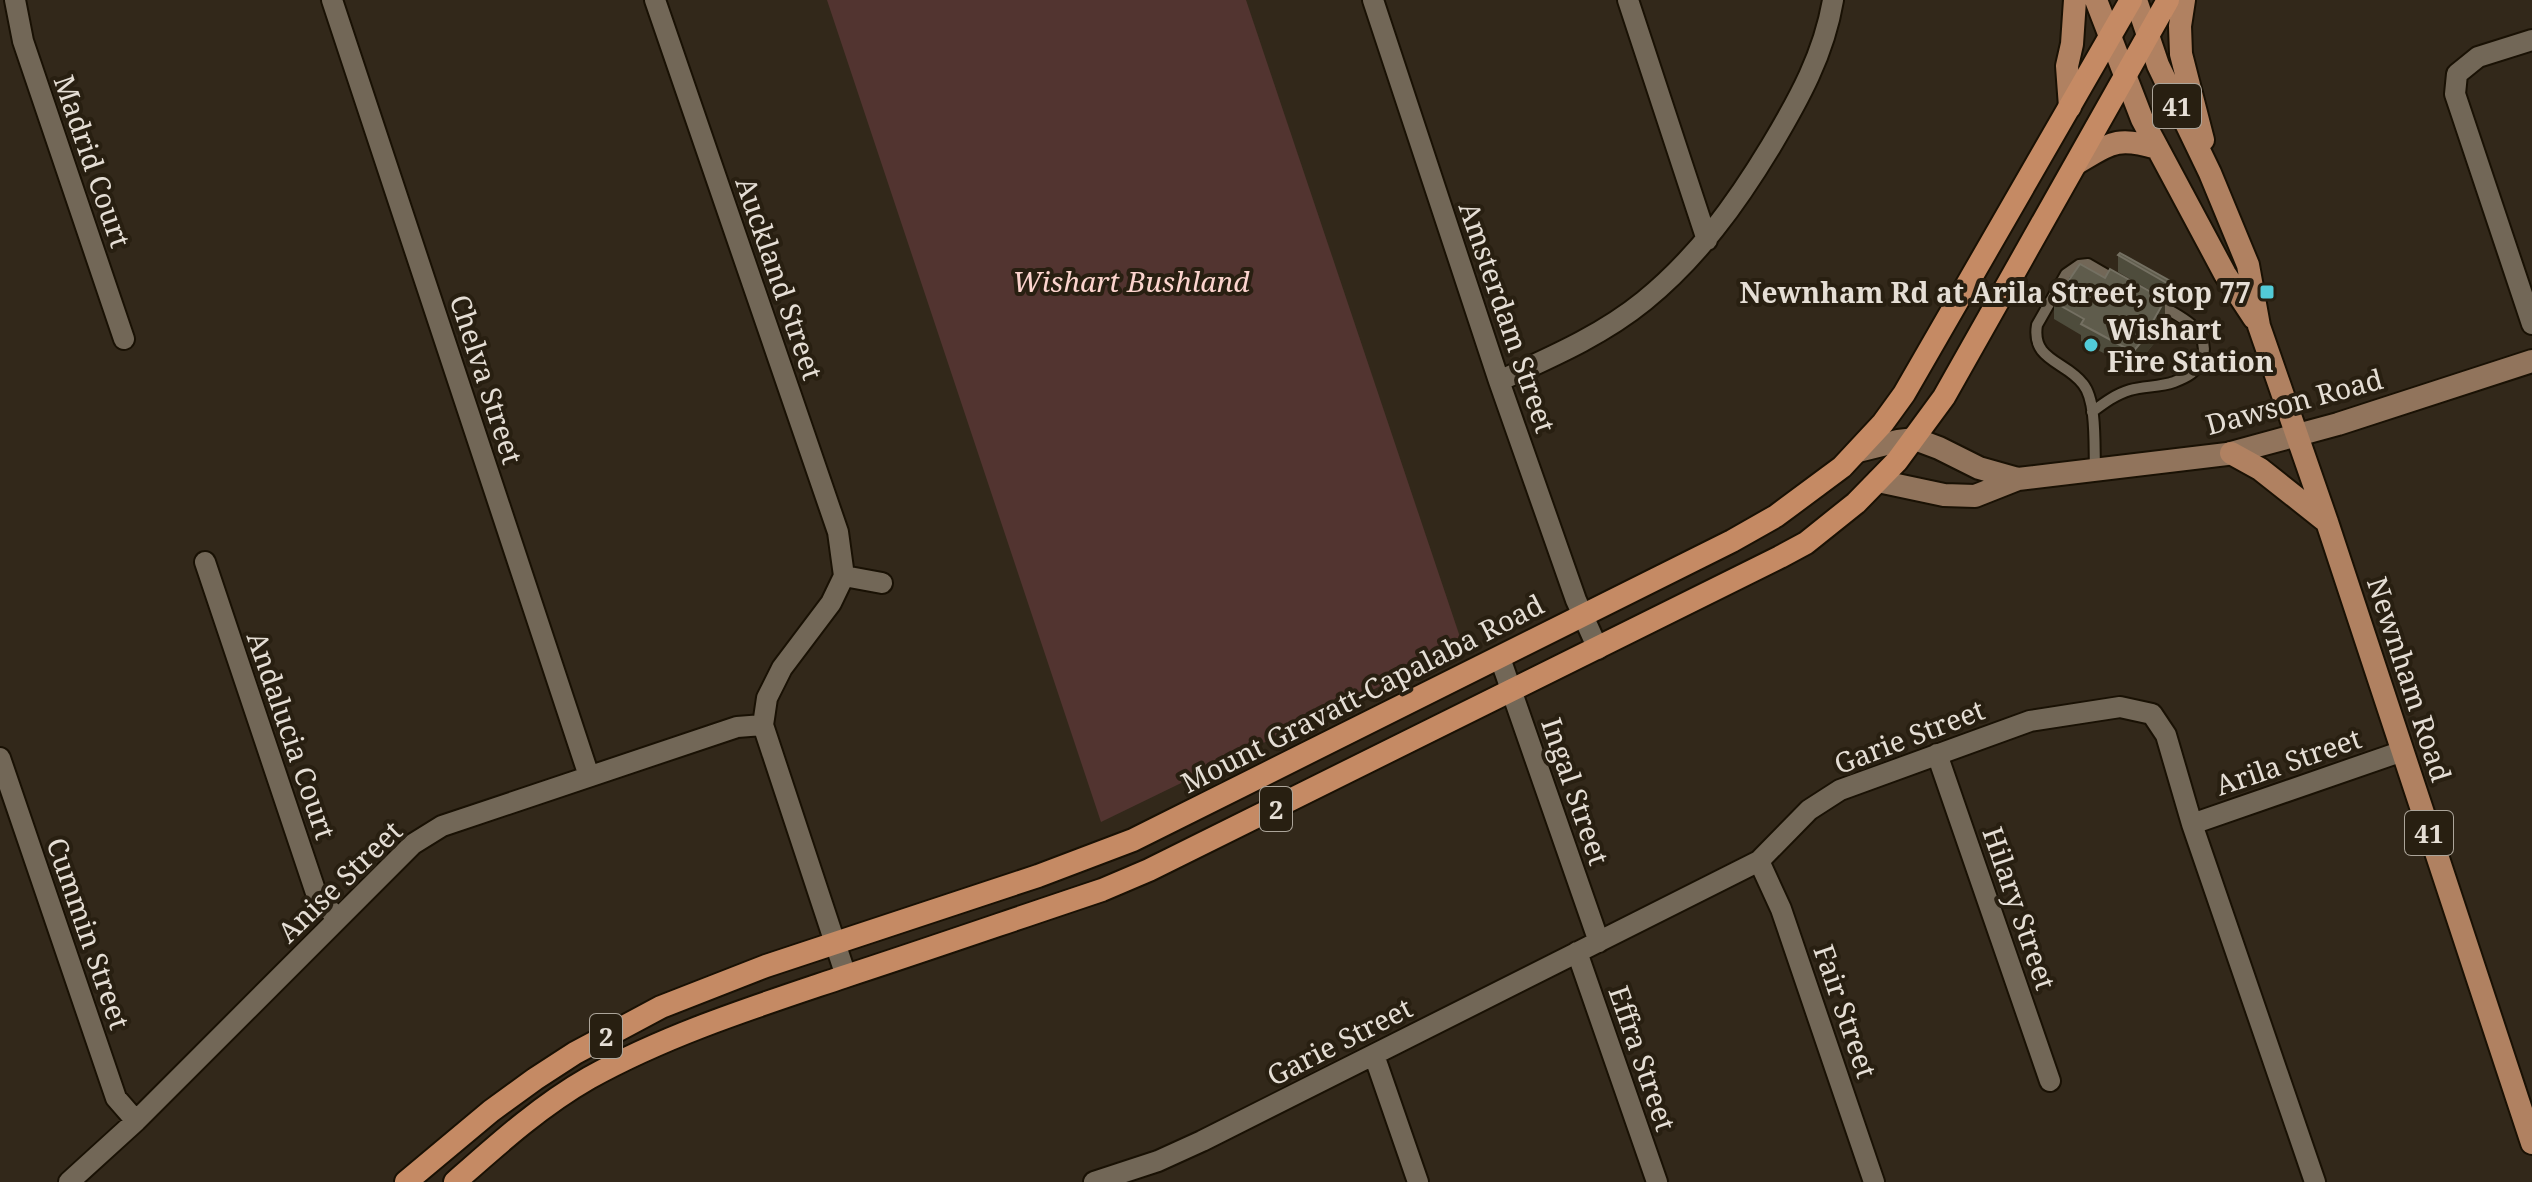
<svg xmlns="http://www.w3.org/2000/svg" width="2532" height="1182" font-family="'Noto Serif',serif">
<rect width="100%" height="100%" fill="#32281a"/>
<path fill="#523430" d="M827,0H1246L1463,646L1101,822Z"/>
<g fill="none" stroke-linecap="round" stroke-linejoin="round">
<g stroke="#191104" stroke-width="14">
<path id="service" d="M2092,412C2104,403 2116,394 2130,390C2144,386 2160,387 2174,382C2187,377 2197,372 2202,359C2213,329 2174,313 2153,302
M2095,470C2094,447 2097,401 2083,384C2066,361 2031,361 2037,325L2066,274L2079,265L2088,264L2119,282"/>
</g>
<g stroke="#191104" stroke-width="24">
<path id="minor" d="M15,0L23,41L124,339
M332,0L589,776
M655,0L838,532L844,576L831,603L782,668L767,698L763,725L846,976
M1373,0L1499,381L1576,600L1598,649
M1628,0L1707,240
M2532,40L2478,57L2457,74L2455,94L2532,324
M1499,381C1549,358 1601,336 1644,301C1697,258 1736,204 1771,146C1799,99 1824,54 1833,0
M205,562L317,896L338,919
M844,576L882,583
M1500,658L1599,942
M1937,754L2050,1081
M0,758L116,1098L136,1121
M2192,824L2403,751
M1759,861L1781,909L1874,1182
M1577,952L1657,1182
M1374,1055L1418,1182
M69,1182L136,1121L413,844L442,826L737,727L763,725
M1094,1182L1158,1161L1202,1141L1759,861L1809,810L1840,790L2030,721L2120,707L2152,714L2166,735L2192,824L2315,1182"/>
</g>
<g stroke="#191104" stroke-width="26">
<path id="secondary" d="M1858,451L1898,441L1915,439L1939,448L1979,468L2018,479
M1878,481L1944,495L1975,496L2018,479L2227,454L2338,424L2532,361"/>
</g>
<g stroke="#191104" stroke-width="26">
<path id="primary" d="M2096,0L2142,119L2225,274L2254,318
M2136,0L2158,65L2210,173L2248,265L2259,326L2327,522L2532,1143
M2184,0L2180,26L2181,54L2203,140
M2070,107L2067,66L2072,44L2075,0
M2077,163C2111,143 2117,136 2157,148
M2231,453L2260,469L2327,522"/>
</g>
<g stroke="#191104" stroke-width="26">
<path id="trunk" d="M406,1182L491,1111L535,1079L575,1053L661,1007L766,966L1038,876L1133,840L1732,541L1776,516L1842,467L1883,423L1904,394L2131,0
M455,1182C498,1144 540,1106 589,1078C668,1034 757,1006 843,977C929,949 1015,919 1102,890L1149,870L1780,557L1806,543L1856,503L1897,461L1944,397L2168,0"/>
</g>
<use href="#service" stroke="#726757" stroke-width="10"/>
<use href="#minor" stroke="#726757" stroke-width="20"/>
<use href="#secondary" stroke="#91745c" stroke-width="22"/>
<use href="#primary" stroke="#b08161" stroke-width="22"/>
<use href="#trunk" stroke="#c58a64" stroke-width="22"/>
</g>
<path fill="#4e4c3c" d="M2118,255L2174,283V300L2172,303L2118,272Z
M2105,278L2165,317L2156,333V341L2133,369L2081,341V335L2054,319V302Z"/>
<path fill="#3c3727" d="M2174,283V300L2172,303V286Z
M2165,300V317L2156,333V341L2133,369V352L2153,321Z"/>
<path fill="#5f5c4c" stroke="#747062" stroke-width="2" d="M2120,253L2174,283L2172,286L2118,255Z
M2080,264L2105,278L2110,269L2165,300L2153,321L2156,324L2133,352L2081,324L2084,319L2054,302Z"/>
<g fill="#52cbd7" stroke="#281f11" stroke-width="3">
<rect x="2259" y="284" width="16" height="16" rx="4"/>
<circle cx="2091" cy="345" r="8"/>
</g>
<g text-anchor="middle" dominant-baseline="central" stroke-width="8" stroke-linejoin="round" paint-order="stroke">
<g fill="#281f11" stroke="#aca59a" stroke-width="2">
<rect x="2153" y="84" width="48" height="44" rx="6"/>
<rect x="1260" y="787" width="32" height="44" rx="6"/>
<rect x="2405" y="811" width="48" height="44" rx="6"/>
<rect x="590" y="1014" width="32" height="44" rx="6"/>
</g>
<g font-size="26" font-weight="bold" fill="#e5ded5">
<text x="2177" y="106">41</text>
<text x="1276" y="809">2</text>
<text x="2429" y="833">41</text>
<text x="606" y="1036">2</text>
</g>
<g font-size="28" fill="#e5ded5" stroke="#281f11">
<text transform="translate(93 161) rotate(71)">Madrid Court</text>
<text transform="translate(780 278) rotate(71)">Auckland Street</text>
<text transform="translate(1508 317) rotate(71)">Amsterdam Street</text>
<text transform="translate(487 379) rotate(72)">Chelva Street</text>
<text transform="translate(2294 401) rotate(-15)">Dawson Road</text>
<text transform="translate(2410 679) rotate(72)">Newnham Road</text>
<text transform="translate(1362 693) rotate(-27)">Mount Gravatt-Capalaba Road</text>
<text transform="translate(292 735) rotate(71)">Andalucia Court</text>
<text transform="translate(1909 736) rotate(-21)">Garie Street</text>
<text transform="translate(2288 761) rotate(-19)">Arila Street</text>
<text transform="translate(1576 791) rotate(71)">Ingal Street</text>
<text transform="translate(339 881) rotate(-44)">Anise Street</text>
<text transform="translate(2020 908) rotate(71)">Hilary Street</text>
<text transform="translate(89 933) rotate(71)">Cummin Street</text>
<text transform="translate(1846 1011) rotate(71)">Fair Street</text>
<text transform="translate(1339 1041) rotate(-27)">Garie Street</text>
<text transform="translate(1643 1058) rotate(71)">Effra Street</text>
</g>
<g font-size="28" font-style="italic" fill="#fcd4ce" stroke="#281f11">
<text x="1131" y="281">Wishart Bushland</text>
</g>
<g font-size="28" font-weight="bold" fill="#e5ded5" stroke="#281f11" text-anchor="end">
<text x="2251" y="292">Newnham Rd at Arila Street, stop 77</text>
<text x="2107" y="329" text-anchor="start">Wishart<tspan x="2107" dy="32">Fire Station</tspan></text>
</g>
</g>
</svg>
